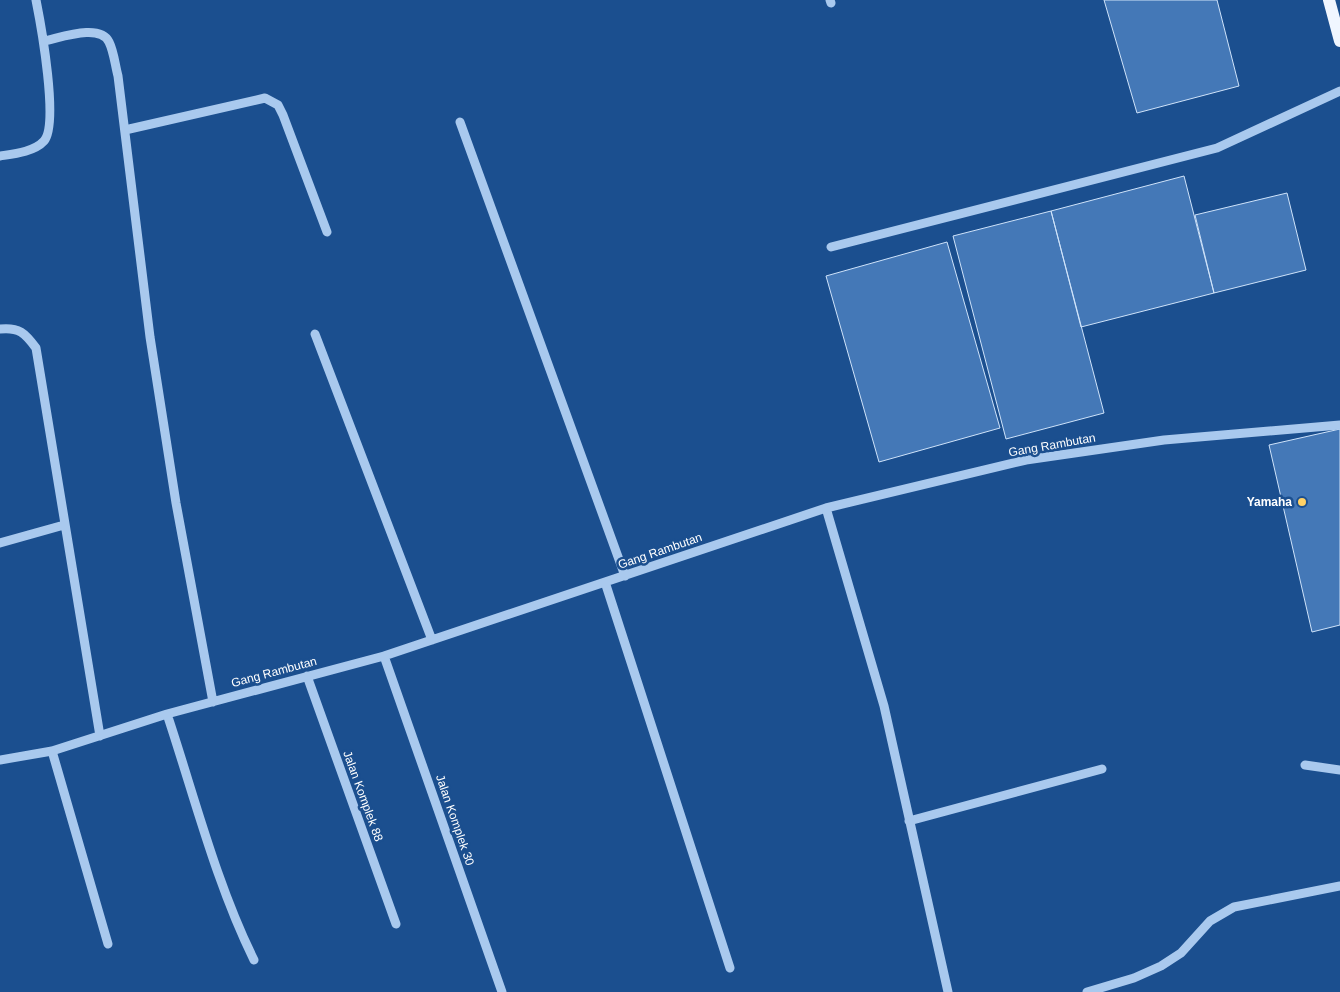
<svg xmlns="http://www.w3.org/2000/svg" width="1340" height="992" font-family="Helvetica,sans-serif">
<rect width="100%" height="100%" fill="#1b4f8f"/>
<path fill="#4478b7" stroke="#cfe3fa" d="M1104,0H1217L1239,86L1137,113Z
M1184,176L1214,293L1081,327L1051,211Z
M1287,193L1306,270L1214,293L1195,215Z
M1051,211L1104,413L1006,439L953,236Z
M947,242L1000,428L879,462L826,276Z
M1340,429V625L1312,632L1269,445Z"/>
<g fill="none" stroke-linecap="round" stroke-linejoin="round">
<path stroke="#a9c9ee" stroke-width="9" d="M830,0L831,3
M44,41C60,38 100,23 109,42C114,52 115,65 118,76L150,337L176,503L213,702
M460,122L625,576
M125,130L265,98L278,105L283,115L327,232
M0,156C13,154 34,152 44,141C59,124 41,25 36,0
M831,247L1217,148L1340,91
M0,329C19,327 25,333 36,348L100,736
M315,334L432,640
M826,508L884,706L948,992
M0,543L64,525
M605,582L730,968
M384,656L502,992
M307,676L396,924
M167,714C194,795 216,883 254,960
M52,751L108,944
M0,760L52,751L167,714L384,656L826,508L1026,460L1164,440L1340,425
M1305,765L1340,770
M909,821L1102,769
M1087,992L1134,978L1161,966L1181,953L1210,921L1234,907L1340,886"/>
<path stroke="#f0f6ff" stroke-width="12" d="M1329,0L1340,41"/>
</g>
<circle fill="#ffd166" stroke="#1b4f8f" stroke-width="2" cx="1302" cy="502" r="5"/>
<g text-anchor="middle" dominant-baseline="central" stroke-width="5" stroke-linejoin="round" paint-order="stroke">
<g font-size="12" fill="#fff" stroke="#1b4f8f">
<text transform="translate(1052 445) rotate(-10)">Gang Rambutan</text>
<text transform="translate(660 551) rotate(-19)">Gang Rambutan</text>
<text transform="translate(274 672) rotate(-15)">Gang Rambutan</text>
<text transform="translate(363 796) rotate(70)">Jalan Komplek 88</text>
<text transform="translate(455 820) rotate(71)">Jalan Komplek 30</text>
</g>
<g font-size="12" font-weight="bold" fill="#fff" stroke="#1b4f8f" text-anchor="end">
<text x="1292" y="502">Yamaha</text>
</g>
</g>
</svg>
